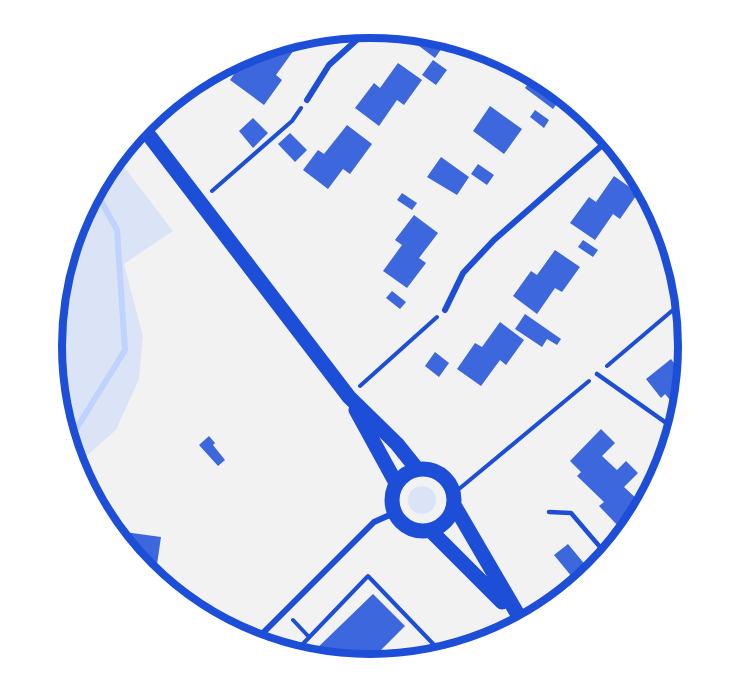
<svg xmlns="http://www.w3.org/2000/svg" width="739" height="691" font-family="Quicksand,sans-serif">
<rect width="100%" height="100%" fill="#f2f2f2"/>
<path fill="#dbe4f7" d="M118,159L173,231L124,264L143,336L139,379L116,430L75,466L51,345L75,223Z
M408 500a14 14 0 1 1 28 0a14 14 0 1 1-28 0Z"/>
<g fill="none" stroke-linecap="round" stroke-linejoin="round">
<path stroke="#bfd3fe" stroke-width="6" d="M70,439L125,350L117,230L96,192"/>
</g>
<path fill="#3d67dc" d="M414,36L446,42L435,58L411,40Z
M285,44L294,50L276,75L282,80L264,105L230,80L247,55L251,58L258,49Z
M433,60L447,70L436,85L422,75Z
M398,63L422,80L404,105L397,100L379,126L355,108L374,83L380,88Z
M532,78L561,98L553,109L525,88Z
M490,106L522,129L504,154L473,131Z
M535,110L549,120L544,128L530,117Z
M253,118L268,133L253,148L239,131Z
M347,125L372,144L350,174L343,169L328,189L303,170L318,150L324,154Z
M290,133L307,150L295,162L278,144Z
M441,157L469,177L457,195L427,177Z
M478,164L494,175L487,185L471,174Z
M614,176L638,193L620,219L613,214L595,240L570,223L589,197L596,202Z
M402,193L417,203L412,210L397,200Z
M414,215L438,233L419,258L426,263L407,288L383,271L402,245L395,240Z
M583,240L598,250L593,257L578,247Z
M555,250L580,267L562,292L555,288L537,314L513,296L531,271L537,275Z
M392,291L406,302L400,309L386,298Z
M525,314L561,339L557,345L547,339L542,347L515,329Z
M500,322L524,340L506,365L500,360L481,386L457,369L475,343L482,347Z
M435,352L449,363L439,377L425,366Z
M671,359L682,374L676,407L665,394L661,398L646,379Z
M601,429L615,443L602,456L617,470L626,461L638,473L624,487L639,501L644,497L622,530L599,506L604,502L577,476L581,472L570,461Z
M209,436L215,443L213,445L225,460L218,466L199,445Z
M117,531L161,537L155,578L144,570Z
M568,544L592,573L577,583L554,555Z
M373,594L405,626L378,653L380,655L372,663L312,653Z"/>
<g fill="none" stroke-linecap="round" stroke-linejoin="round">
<path stroke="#1d4ed8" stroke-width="4" d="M212,191L292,121L301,108
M607,366L680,304
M360,386L437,317
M459,489L589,381
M293,620L309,637
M297,650L368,576L439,650"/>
<path stroke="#1d4ed8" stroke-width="4.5" d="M597,374L672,427
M549,512L571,513L606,554"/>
<path stroke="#1d4ed8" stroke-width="6" d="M307,100L329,65L371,27
M445,310L463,273L494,240L608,140
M255,641L374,522L394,513"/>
<path stroke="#1d4ed8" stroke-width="15" d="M141,125L349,397L397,444L417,469
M356,410L396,483
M392 500a31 31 0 1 1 62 0a31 31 0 1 1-62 0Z
M454,505L521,620
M430,530L502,602"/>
</g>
<path d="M0 0H739V691H0ZM62 346a308 308 0 1 1 616 0a308 308 0 1 1-616 0Z" fill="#fff" fill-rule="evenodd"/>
<path fill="none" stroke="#1d4ed8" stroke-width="8" d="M62 346a308 308 0 1 1 616 0a308 308 0 1 1-616 0Z"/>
</svg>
